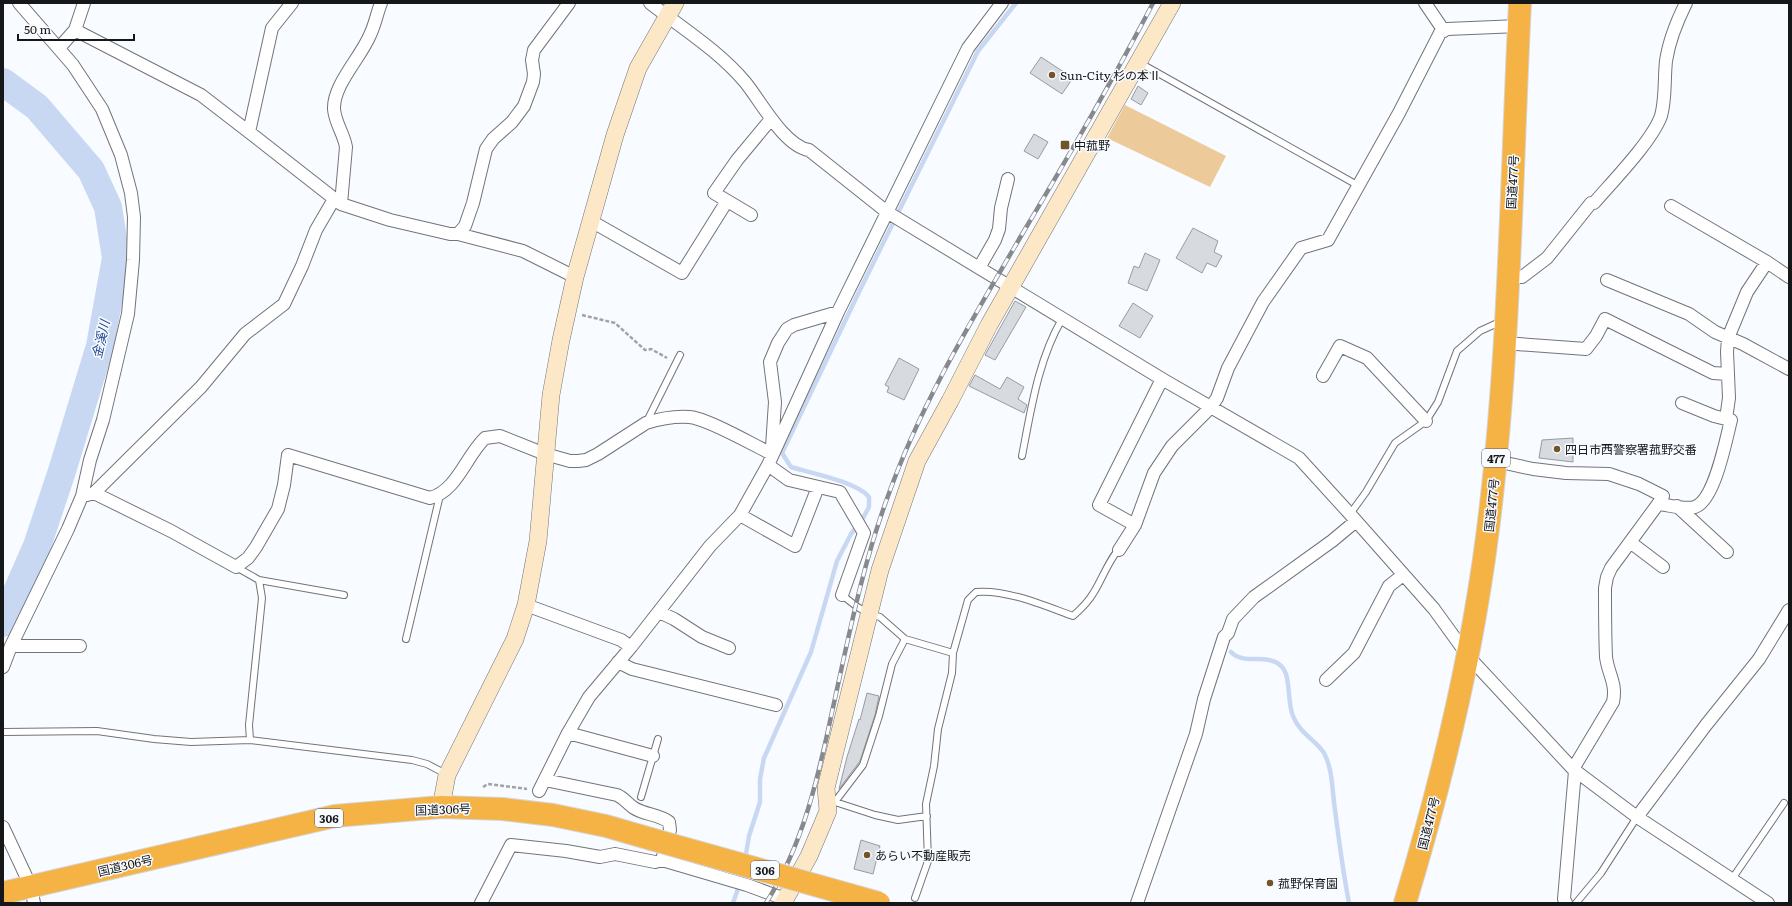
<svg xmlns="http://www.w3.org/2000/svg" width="1792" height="906" font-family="Literata,'Noto Sans JP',serif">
<rect width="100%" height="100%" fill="#f8fbff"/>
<path fill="#ecca99" d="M1125,105L1226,156L1210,187L1107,138Z"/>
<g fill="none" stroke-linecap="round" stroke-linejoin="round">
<path stroke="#c9d8f2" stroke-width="4.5" d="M1231,652C1244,666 1269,652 1282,667C1291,676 1287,702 1293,716C1300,734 1316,740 1324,753C1333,770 1332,791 1335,810C1339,841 1343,872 1349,903
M745,860L749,836L760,802V779L764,758L811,652L837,561L851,534L862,520L869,507V497C857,482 811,473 791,467L782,453L858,294L978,51L1016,3
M733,903L740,883"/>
<path stroke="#c9d8f2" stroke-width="28" d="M3,82L37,107L91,170L108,207L116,258L100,346L62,471L37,546L3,623"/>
</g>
<path fill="#d7dade" stroke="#989ba0" d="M1041,57L1073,78L1062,94L1030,73Z
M1138,86L1148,93L1141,105L1131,99Z
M1034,134L1048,142L1038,159L1024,151Z
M1193,228L1218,241L1214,252L1222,256L1216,267L1207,263L1202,273L1176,258Z
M1145,253L1160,260L1147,291L1128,283L1134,266L1139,268Z
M1015,301L1026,307L995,360L985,355Z
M1133,303L1153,316L1140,338L1119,326Z
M899,358L919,369L904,400L887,392L889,387L885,385Z
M975,375L1000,389L1007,377L1024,387L1018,399L1027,405L1024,413L969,386Z
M1573,438V462L1539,458L1542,440Z
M867,693L879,696L875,715L860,761L839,789L847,757L859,719L860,720Z
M861,840L880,846L873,874L854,869Z"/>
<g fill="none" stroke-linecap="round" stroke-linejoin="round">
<g stroke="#727479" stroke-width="8">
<path id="lane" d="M1140,63L1359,186
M646,423L680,355
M1022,456C1031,410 1038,360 1062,319
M1350,514L1366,492L1395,443L1426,421L1438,402L1457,351L1480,331L1502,321
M236,567L259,580L344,595
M842,595L856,606L869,614L880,617L905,639L953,653L952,673L938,729L934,766L926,804L928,861L915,898
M406,639L440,495
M953,653L968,600L976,592C1006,589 1045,606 1073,616C1081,609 1089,601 1094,592C1100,583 1112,554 1119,550
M3,732L97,731L154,739L191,742L250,740L412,760L427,764L446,774
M250,740L249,725L262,598L259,580
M641,797L658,739
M835,802L875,815L898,820L927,816
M831,807L863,765L879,716L892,664L905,639
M1732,879L1784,803
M1576,903L1601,873L1637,817"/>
</g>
<g stroke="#727479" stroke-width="14">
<path id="street" d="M292,3L272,28L249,132L341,204L390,220L450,234H458L465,226L473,203L486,149L493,139L512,122L524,106L533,82L534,74L532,60L534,50L569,3
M650,3C682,28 719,51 745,82C760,100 784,146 809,150L887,212L1162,379L1299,458L1350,514L1434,609L1468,656L1573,769L1637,817L1768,903
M1425,3L1444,31
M75,30L201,95L249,132
M59,48L75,30L84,3
M341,204L346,147C344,134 335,123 334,109C333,85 361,57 370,35C375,25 377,13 381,3
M1671,206L1767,262L1789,277
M751,215L714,193L737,160L771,119
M591,221L682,273L727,201
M458,234L523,251L575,277
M979,268L995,240L999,229L1001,208L1008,179
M1507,277H1522L1547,258L1591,203H1594C1613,181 1652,141 1661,116C1666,98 1664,79 1666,61C1669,41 1677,21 1686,3
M1607,280L1689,314L1715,332L1743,344L1789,369
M1728,374L1727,352L1728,338L1747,292L1767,262
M1323,376L1340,346L1367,358L1426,421
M1682,403L1714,416L1726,419
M772,447L775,402L770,362L778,343L787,329L794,325L838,312
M1496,461L1533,469L1566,473L1609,474L1639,484L1663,496L1658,504C1669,505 1685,510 1695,507C1715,500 1726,439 1731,420L1726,419L1729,398L1728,374L1713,373L1605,319L1596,336L1586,349L1504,343
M768,465L789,480L840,492L864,533L842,595
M94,493L171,531L236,567L248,558L256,547L278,509L284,485L288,455L430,498C457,491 466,456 485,438L500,436L545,454L570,461H578L586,460L598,454L646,423C659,419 675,416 689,417C707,418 753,445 772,454
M87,495L94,493L201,387L245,334L284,304L302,266L316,230L334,199
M1677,506L1727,552
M740,515L795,546L818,487
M1135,525L1099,505L1162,379
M1630,542L1663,567
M1119,550L1135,525L1154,473L1172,446L1210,408L1217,398L1228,368L1263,302L1301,248L1328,240L1399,113L1440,33L1447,29L1519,26
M526,605L621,640L631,647
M659,612L674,619L702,637L729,648
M11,646H80
M618,662L632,669L776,705
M3,667L11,646L68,529L82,496L90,460L103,420L128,314L133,260L134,217L131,193L121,155L102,109L73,65L19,3
M1326,680L1354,653L1389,586L1403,575
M568,733L653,756
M1573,769L1613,702C1617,683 1608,674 1606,657C1605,634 1605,611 1605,588L1607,577L1611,568L1658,504
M539,791L568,733L589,697L631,647L710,546L740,515L768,465L838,312L968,48L1002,3
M1637,817L1706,725L1759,659L1789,610
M3,827L31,887L34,903
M662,860L747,885L785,899
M481,903L511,845L566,851L600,857L615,854L655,862L662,860L670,830L669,822C658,814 645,815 634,808C628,804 624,798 617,795L545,780
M1137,903L1196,734L1204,699L1224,637L1228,633L1233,619L1254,597L1332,541L1356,521
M1566,903L1564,899L1575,771"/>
</g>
<g stroke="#727479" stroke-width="18">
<path id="secondary" d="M441,807L447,775L515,639L526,605L538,541L551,395L561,340L575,277L615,135L638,68L675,3
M783,903L809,856L828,811L826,788L880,570L917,461L950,401L989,325L1172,3"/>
</g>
<g stroke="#d5d5d6" stroke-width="24">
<path id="highway" d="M3,893L335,816L441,807L502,809L553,815L606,826L651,839
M1405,903C1441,784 1471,661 1487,537C1510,360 1511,181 1520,3"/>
</g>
<path stroke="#a1a3a6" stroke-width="2.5" stroke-dasharray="4 2" stroke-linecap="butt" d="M582,315L615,323L645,350L651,349L667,358
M483,787L488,784L527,789"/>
<use href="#lane" stroke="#fff" stroke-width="6"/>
<use href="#street" stroke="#fff" stroke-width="12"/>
<use href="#secondary" stroke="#fce8c7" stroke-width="17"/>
<use href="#highway" stroke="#f5b245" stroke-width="22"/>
<g stroke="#87898c" stroke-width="4.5">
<path id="rail" d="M766,903C803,845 818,778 832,712C848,640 862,566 888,496C921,403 972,320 1021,236C1067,159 1112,82 1153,3"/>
</g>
<use href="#rail" stroke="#f8fbff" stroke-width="3" stroke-dasharray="9" stroke-linecap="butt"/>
<g stroke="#d5d5d6" stroke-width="24" stroke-linecap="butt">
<path id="highway-bridge" d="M651,839L879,903"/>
</g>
<use href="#highway-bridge" stroke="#f5b245" stroke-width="22"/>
</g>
<g fill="#715528" stroke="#f8fbff" stroke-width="1.5">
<circle cx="1052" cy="75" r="4"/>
<rect x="1060" y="140" width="10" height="10" rx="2"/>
<circle cx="1557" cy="449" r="4"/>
<circle cx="867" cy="855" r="4"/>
<circle cx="1270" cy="883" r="4"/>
</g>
<g text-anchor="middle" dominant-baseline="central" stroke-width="3" stroke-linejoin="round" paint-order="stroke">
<g fill="#f8fbff" stroke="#5a5b5e" stroke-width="1">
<rect x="1482" y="449" width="28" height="18" rx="3"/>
<rect x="315" y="809" width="28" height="18" rx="3"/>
<rect x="751" y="861" width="28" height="18" rx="3"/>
</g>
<g font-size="11" font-weight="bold" fill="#161719">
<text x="1496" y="458">477</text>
<text x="329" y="818">306</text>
<text x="765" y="870">306</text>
</g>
<g font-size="12" fill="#161719" stroke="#f8fbff" text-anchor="start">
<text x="1060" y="75">Sun-City 杉の本Ⅱ</text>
<text x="1074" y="145">中菰野</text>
<text x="1565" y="449">四日市西警察署菰野交番</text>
<text x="875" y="855">あらい不動産販売</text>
<text x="1278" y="883">菰野保育園</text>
</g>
<g font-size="12" fill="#161719" stroke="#f8fbff">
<text transform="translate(1512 182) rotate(-87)">国道477号</text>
<text transform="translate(1491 505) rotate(-84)">国道477号</text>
<text transform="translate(443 809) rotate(-2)">国道306号</text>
<text transform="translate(1428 823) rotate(-76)">国道477号</text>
<text transform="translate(125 865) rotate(-13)">国道306号</text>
</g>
<g font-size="13" font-style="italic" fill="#204790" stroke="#f8fbff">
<text transform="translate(100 339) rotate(-77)">金溪川</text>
</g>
</g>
<rect width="1792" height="906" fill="none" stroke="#161719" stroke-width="8"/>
<path d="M18 34v6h116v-6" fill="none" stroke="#161719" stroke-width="2"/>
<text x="24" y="34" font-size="12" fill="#161719" stroke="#f8fbff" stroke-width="3" paint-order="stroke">50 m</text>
</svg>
